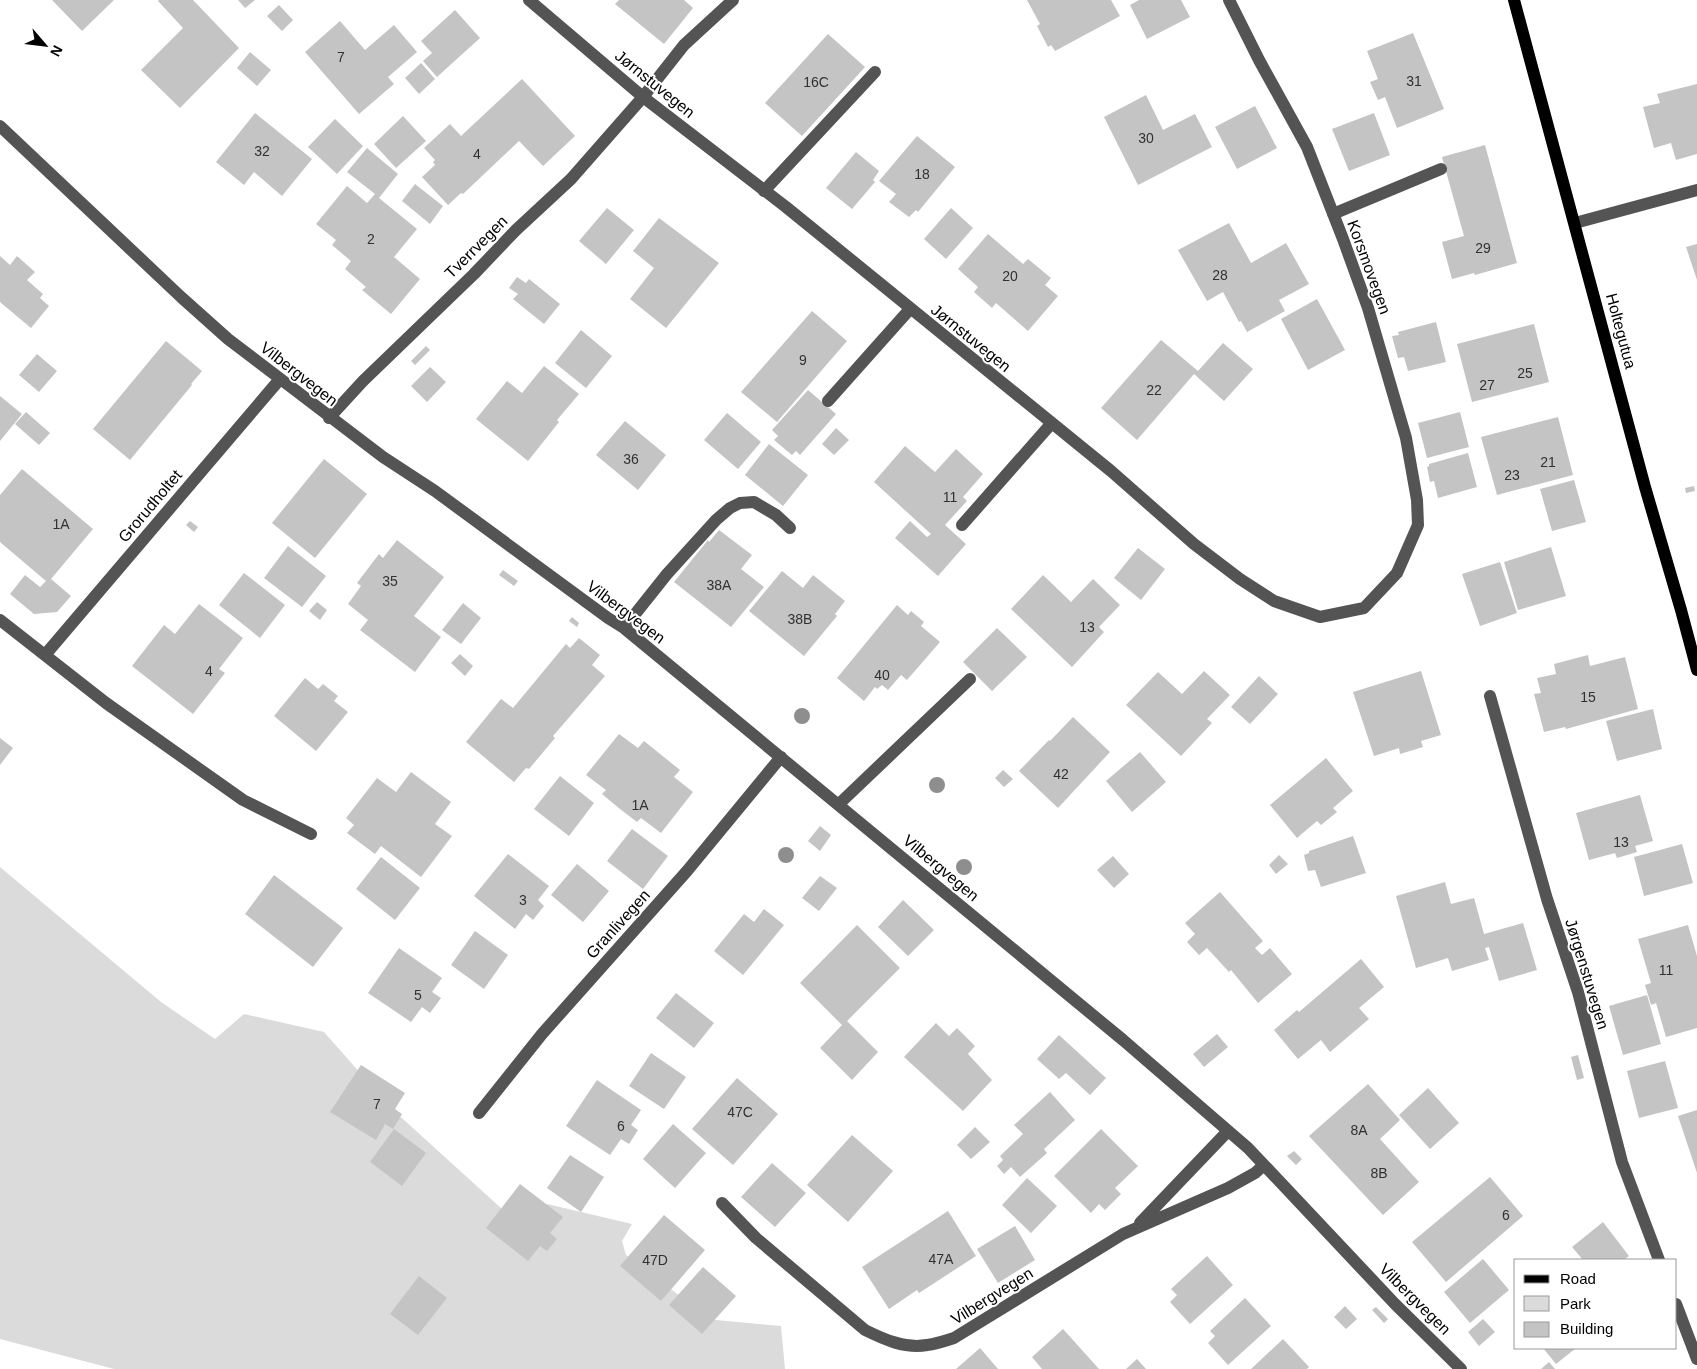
<svg xmlns="http://www.w3.org/2000/svg" width="1697" height="1369" font-family="Helvetica,sans-serif">
<rect width="100%" height="100%" fill="#fff"/>
<path fill="#dbdbdb" d="M0,867L161,1002L215,1039L244,1014L324,1032L392,1109L525,1230L547,1204L632,1224L622,1241L626,1255L701,1312L716,1320L781,1326L785,1369H114L0,1339Z"/>
<path fill="#c4c4c4" d="M52,0H114L82,31Z
M159,0H193L239,48L180,108L141,70L183,28L158,1Z
M238,0H255L245,8Z
M619,0H684L693,8L664,44L615,4Z
M1027,0H1111L1120,16L1055,51L1051,45L1048,47L1037,26L1040,24Z
M1139,0H1181L1190,17L1147,39L1130,5Z
M279,5L293,20L282,31L267,16Z
M455,10L480,38L437,77L423,61L432,53L421,41Z
M340,21L365,50L394,25L417,52L388,77L394,84L359,114L305,52Z
M1413,33L1444,109L1397,128L1385,97L1378,100L1370,82L1378,79L1367,51Z
M828,34L865,67L802,136L765,103Z
M250,52L271,70L257,86L237,68Z
M421,63L435,79L419,94L405,78Z
M522,79L575,136L543,166L519,141L463,194L461,193L448,205L422,177L435,165L433,162L435,160L424,148L450,124L461,136Z
M1697,84V154L1676,160L1671,143L1654,148L1643,107L1660,103L1657,94Z
M1146,95L1163,130L1195,114L1212,147L1138,185L1104,117Z
M1255,106L1277,148L1237,169L1215,127Z
M255,113L312,159L282,196L254,172L244,185L216,162Z
M1374,113L1390,155L1349,171L1332,129Z
M403,116L426,141L396,168L374,144Z
M335,119L363,146L337,174L308,147Z
M917,136L955,167L918,212L916,210L909,217L889,202L896,194L879,181Z
M1485,145L1517,263L1475,275L1474,273L1452,279L1442,242L1464,236L1442,157Z
M367,148L398,174L379,198L417,229L394,257L420,279L391,314L362,290L366,287L345,269L351,261L332,245L336,240L316,224L347,186L367,203L375,194L347,172Z
M856,152L879,171L873,180L875,182L852,209L826,188Z
M415,184L443,206L430,224L402,201Z
M607,208L634,230L606,264L579,241Z
M951,208L973,228L946,259L924,239Z
M659,218L719,263L666,328L630,299L654,268L633,251Z
M1229,223L1251,263L1286,243L1309,284L1279,300L1285,311L1247,332L1241,321L1239,322L1223,292L1207,301L1178,250Z
M988,234L1023,264L1028,259L1051,278L1045,285L1058,296L1028,331L996,303L992,308L974,292L978,287L958,269Z
M1697,244V280L1686,247Z
M0,256L10,265L17,256L35,272L27,280L43,294L40,298L49,306L31,328L0,302Z
M517,277L526,283L529,279L560,304L544,324L513,299L518,294L509,288Z
M1317,299L1345,350L1308,370L1281,319Z
M812,311L847,341L777,422L741,392Z
M1436,322L1446,362L1408,371L1404,357L1398,358L1392,336L1399,335L1398,332Z
M1534,324L1549,382L1472,402L1457,344Z
M581,330L612,356L586,388L555,363Z
M1161,340L1198,371L1223,343L1253,369L1224,401L1194,374L1137,440L1101,408Z
M166,341L202,371L191,384L192,385L130,460L93,429Z
M426,346L430,350L415,365L411,361Z
M37,354L57,371L39,392L19,375Z
M544,366L579,394L557,420L559,422L528,461L476,419L507,381L522,393Z
M430,367L446,382L427,402L411,386Z
M808,390L836,414L800,455L796,451L792,455L774,440L778,436L772,430Z
M0,396L22,414L0,441Z
M26,412L50,433L39,445L15,424Z
M1460,412L1469,447L1427,458L1418,423Z
M727,413L761,442L738,469L704,440Z
M1558,417L1573,475L1497,495L1481,437Z
M625,421L666,455L638,490L596,455Z
M836,428L849,440L834,455L822,444Z
M769,444L808,475L783,506L745,475Z
M905,446L935,472L956,449L983,474L963,497L967,501L945,525L966,544L938,576L895,538L910,521L927,537L931,534L874,482Z
M1468,453L1477,487L1438,498L1434,481L1430,482L1427,467L1429,466V464Z
M324,459L367,494L315,558L272,523Z
M22,469L93,529L51,579L71,596L57,612L34,614L10,594L25,575L40,587L46,581L0,542V495Z
M1574,480L1586,522L1552,531L1540,489Z
M1694,486L1695,491L1686,493L1685,488Z
M190,521L198,527L194,532L186,525Z
M719,530L752,555L741,569L764,587L731,627L674,582L708,540L709,542Z
M397,540L444,577L414,616L441,637L415,672L360,630L368,620L348,604L361,586L357,583L379,554L383,558Z
M288,546L326,576L302,607L264,578Z
M1551,547L1566,596L1518,610L1504,562Z
M1138,548L1165,569L1141,600L1114,578Z
M1500,562L1517,613L1480,626L1462,574Z
M503,570L518,581L514,586L499,575Z
M782,571L803,588L813,575L845,601L835,614L837,616L804,656L749,611Z
M244,573L285,605L260,638L219,605Z
M1043,575L1071,602L1093,579L1120,605L1099,627L1104,632L1072,667L1011,609Z
M317,602L327,610L320,620L309,611Z
M463,603L481,618L461,644L442,630Z
M199,604L243,638L219,669L225,673L193,714L132,666L164,625L175,634Z
M897,605L908,615L911,611L924,622L921,626L940,642L907,680L901,675L888,690L882,685L877,689L875,687L864,701L837,678Z
M572,617L579,623L577,627L569,621Z
M997,628L1027,657L992,691L963,662Z
M579,638L600,655L592,665L605,676L553,736L555,738L529,769L526,768L514,782L466,742L501,699L513,708L566,644L570,648Z
M460,654L473,666L465,676L451,663Z
M1588,655L1590,666L1625,657L1638,709L1566,729L1565,727L1544,732L1534,694L1541,693L1537,678L1556,674L1554,664Z
M1204,671L1230,695L1207,719L1212,723L1181,756L1126,705L1158,672L1182,694Z
M1421,671L1441,735L1421,741L1423,747L1400,754L1399,748L1374,756L1353,692Z
M1259,676L1278,694L1250,724L1231,707Z
M305,678L318,689L323,684L338,696L334,701L348,712L316,751L274,716Z
M1653,709L1662,749L1617,761L1606,721Z
M1073,717L1110,752L1058,808L1019,771L1049,740L1050,741Z
M619,734L638,748L644,741L680,770L674,777L693,792L661,833L641,818L637,822L620,809L602,794L606,790L586,775Z
M0,738L13,748L0,765Z
M1140,752L1166,782L1132,812L1106,781Z
M1326,758L1353,791L1333,808L1337,812L1321,825L1317,821L1297,838L1270,805Z
M1003,770L1013,779L1004,787L995,778Z
M411,772L451,802L435,824L452,836L421,877L381,846L375,854L347,833L354,825L346,818L377,778L396,792Z
M560,776L594,803L569,836L534,809Z
M1640,795L1653,841L1635,846L1637,852L1617,858L1615,853L1589,860L1576,813Z
M820,826L831,835L820,851L808,841Z
M632,829L668,856L643,889L607,861Z
M1353,836L1366,873L1321,887L1315,870L1308,871L1304,855L1309,853V851Z
M1682,844L1693,883L1644,896L1634,857Z
M508,854L549,886L538,900L544,906L533,920L526,914L515,929L474,896Z
M1279,855L1288,864L1276,874L1269,865Z
M1113,856L1129,874L1114,888L1097,870Z
M381,857L420,888L395,920L356,889Z
M577,864L609,891L583,922L551,895Z
M274,875L343,928L313,967L245,914Z
M820,876L837,888L819,911L802,898Z
M1445,882L1451,904L1474,898L1484,934L1523,923L1537,970L1499,981L1489,947L1485,948L1489,960L1452,971L1448,958L1416,968L1396,896Z
M1220,892L1263,941L1255,948L1262,955L1270,948L1292,974L1258,1003L1231,970L1229,972L1207,948L1199,955L1187,942L1195,934L1185,923Z
M903,900L934,930L908,956L878,927Z
M764,909L784,925L743,975L714,951L744,914L754,922Z
M857,925L900,968L847,1021L878,1052L852,1080L820,1048L842,1025L800,983Z
M1688,925L1697,956V1028L1666,1037L1656,1003L1651,1005L1645,985L1651,983L1638,939Z
M475,931L508,955L484,989L451,965Z
M399,948L442,978L432,992L441,998L430,1013L422,1007L411,1022L368,993Z
M1361,959L1384,987L1359,1008L1369,1019L1330,1052L1321,1040L1298,1059L1274,1030L1297,1010L1299,1012Z
M676,993L714,1023L694,1048L656,1018Z
M1647,995L1661,1044L1623,1055L1609,1006Z
M936,1023L949,1036L957,1028L975,1046L968,1054L992,1080L963,1111L904,1057Z
M1217,1034L1228,1047L1204,1067L1193,1054Z
M1059,1035L1106,1078L1090,1095L1066,1073L1059,1079L1037,1059Z
M651,1053L686,1077L664,1109L629,1086Z
M1578,1055L1584,1078L1577,1080L1571,1057Z
M1665,1061L1678,1108L1639,1118L1627,1071Z
M361,1065L405,1093L395,1109L402,1114L393,1129L385,1124L376,1140L330,1112Z
M737,1078L778,1114L733,1165L692,1129Z
M597,1080L641,1110L631,1125L638,1130L629,1144L621,1139L610,1155L566,1126Z
M1368,1084L1400,1120L1380,1139L1419,1182L1383,1215L1309,1136Z
M1428,1088L1459,1123L1430,1149L1399,1115Z
M1050,1092L1075,1120L1044,1149L1047,1153L1020,1177L1011,1167L1004,1174L997,1166L1003,1160L1000,1156L1023,1134L1014,1125Z
M1697,1110V1173L1678,1116Z
M673,1124L706,1153L675,1188L643,1159Z
M975,1127L990,1142L971,1159L957,1145Z
M394,1129L426,1153L402,1186L370,1162Z
M1101,1129L1138,1166L1115,1188L1121,1194L1105,1210L1099,1204L1091,1213L1054,1176Z
M852,1135L893,1171L848,1222L807,1185Z
M1294,1151L1302,1159L1296,1165L1287,1156Z
M570,1155L604,1177L581,1212L547,1188Z
M772,1163L806,1193L775,1227L741,1197Z
M1490,1177L1523,1216L1446,1282L1412,1242Z
M1027,1178L1057,1206L1031,1233L1002,1205Z
M520,1184L563,1217L550,1233L557,1239L547,1251L540,1246L528,1261L486,1228Z
M948,1211L976,1256L919,1293L917,1290L889,1309L862,1267Z
M664,1215L705,1250L661,1301L620,1266Z
M1603,1222L1629,1256L1624,1260H1583L1572,1247Z
M1015,1226L1035,1260L998,1283L977,1249Z
M1207,1256L1233,1285L1190,1324L1170,1302L1177,1295L1171,1289Z
M1483,1259L1509,1290L1470,1323L1444,1292Z
M703,1267L736,1296L702,1334L669,1305Z
M419,1276L447,1298L418,1335L390,1314Z
M1245,1298L1271,1326L1228,1365L1208,1343L1215,1336L1210,1331Z
M1345,1306L1357,1319L1346,1329L1334,1317Z
M1376,1307L1388,1319L1384,1323L1372,1310Z
M1483,1319L1495,1332L1479,1346L1468,1332Z
M1063,1329L1099,1369H1042L1032,1357Z
M1283,1339L1309,1367L1307,1369H1251Z
M980,1348L998,1369H956Z
M1543,1348H1576L1556,1364Z
M1137,1359L1146,1369H1126Z
M1549,1362L1555,1369H1541Z"/>
<g fill="none" stroke-linecap="round" stroke-linejoin="round">
<path stroke="#545454" stroke-width="12" d="M529,0L643,97L786,207L1111,471L1194,544L1240,579L1274,601L1320,617L1364,608L1397,573L1418,525L1417,500L1406,438L1368,308L1343,239L1307,147L1259,60L1229,0
M0,126L181,297L228,339L383,457L435,491L608,618L624,628L1123,1040L1248,1148L1395,1304L1461,1369
M764,191L875,72
M1333,214L1441,169
M1575,223L1697,190
M828,401L910,309
M329,418L363,381L474,274L516,230L571,179L643,97L684,45L733,0
M962,525L1051,424
M0,620L106,703L243,800L311,834
M624,628L667,574L716,520L730,508L740,503L754,502L776,515L790,528
M45,655L280,379
M1490,696L1547,899L1578,992L1622,1162L1659,1260
M839,804L970,679
M479,1113L542,1034L687,871L781,757
M722,1203L756,1238L865,1330C883,1339 905,1349 927,1345C936,1344 945,1341 954,1338L1123,1234L1228,1188L1255,1173L1264,1165
M1140,1223L1228,1131
M1676,1304L1697,1359"/>
<path stroke="#000" stroke-width="12" d="M1514,0L1645,487L1681,610L1697,670"/>
</g>
<g fill="#8e8e8e">
<circle cx="802" cy="716" r="8"/>
<circle cx="937" cy="785" r="8"/>
<circle cx="786" cy="855" r="8"/>
<circle cx="964" cy="867" r="8"/>
</g>
<g text-anchor="middle" dominant-baseline="central" stroke-width="4" stroke-linejoin="round" paint-order="stroke">
<g font-size="14" fill="#313131">
<text x="341" y="57">7</text>
<text x="1414" y="81">31</text>
<text x="816" y="82">16C</text>
<text x="1146" y="138">30</text>
<text x="262" y="151">32</text>
<text x="477" y="154">4</text>
<text x="922" y="174">18</text>
<text x="371" y="239">2</text>
<text x="1483" y="248">29</text>
<text x="1220" y="275">28</text>
<text x="1010" y="276">20</text>
<text x="803" y="360">9</text>
<text x="1525" y="373">25</text>
<text x="1487" y="385">27</text>
<text x="1154" y="390">22</text>
<text x="631" y="459">36</text>
<text x="1548" y="462">21</text>
<text x="1512" y="475">23</text>
<text x="950" y="497">11</text>
<text x="61" y="524">1A</text>
<text x="390" y="581">35</text>
<text x="719" y="585">38A</text>
<text x="800" y="619">38B</text>
<text x="1087" y="627">13</text>
<text x="209" y="671">4</text>
<text x="882" y="675">40</text>
<text x="1588" y="697">15</text>
<text x="1061" y="774">42</text>
<text x="640" y="805">1A</text>
<text x="1621" y="842">13</text>
<text x="523" y="900">3</text>
<text x="1666" y="970">11</text>
<text x="418" y="995">5</text>
<text x="377" y="1104">7</text>
<text x="740" y="1112">47C</text>
<text x="621" y="1126">6</text>
<text x="1359" y="1130">8A</text>
<text x="1379" y="1173">8B</text>
<text x="1506" y="1215">6</text>
<text x="941" y="1259">47A</text>
<text x="655" y="1260">47D</text>
</g>
<g font-size="16" fill="#000" stroke="#fff">
<text transform="translate(655 84) rotate(39)">Jørnstuvegen</text>
<text transform="translate(476 247) rotate(-45)">Tverrvegen</text>
<text transform="translate(1369 267) rotate(70)">Korsmovegen</text>
<text transform="translate(1621 331) rotate(75)">Holtegutua</text>
<text transform="translate(971 338) rotate(39)">Jørnstuvegen</text>
<text transform="translate(299 374) rotate(38)">Vilbergvegen</text>
<text transform="translate(150 506) rotate(-50)">Grorudholtet</text>
<text transform="translate(626 612) rotate(37)">Vilbergvegen</text>
<text transform="translate(941 868) rotate(40)">Vilbergvegen</text>
<text transform="translate(618 924) rotate(-48)">Granlivegen</text>
<text transform="translate(1587 974) rotate(73)">Jørgenstuvegen</text>
<text transform="translate(992 1296) rotate(-32)">Vilbergvegen</text>
<text transform="translate(1415 1299) rotate(45)">Vilbergvegen</text>
</g>
</g>
<rect x="1514" y="1259" width="162" height="90" fill="#ffffff" stroke="#999999"/>
<rect x="1524" y="1275" width="25" height="8" fill="#000000" stroke="#999999"/>
<text x="1560" y="1284" font-size="15" fill="#000000">Road</text>
<rect x="1524" y="1296" width="25" height="15" fill="#dbdbdb" stroke="#999999"/>
<text x="1560" y="1309" font-size="15" fill="#000000">Park</text>
<rect x="1524" y="1322" width="25" height="15" fill="#c4c4c4" stroke="#999999"/>
<text x="1560" y="1334" font-size="15" fill="#000000">Building</text>
<g transform="translate(45 45) rotate(118)" stroke="#ffffff" stroke-width="4" paint-order="stroke">
<path d="M0-4L9 19L0 12L-9 19Z" fill="#000000"/>
<text y="-8" font-size="14" font-weight="bold" text-anchor="middle" fill="#000000">N</text>
</g>
</svg>
